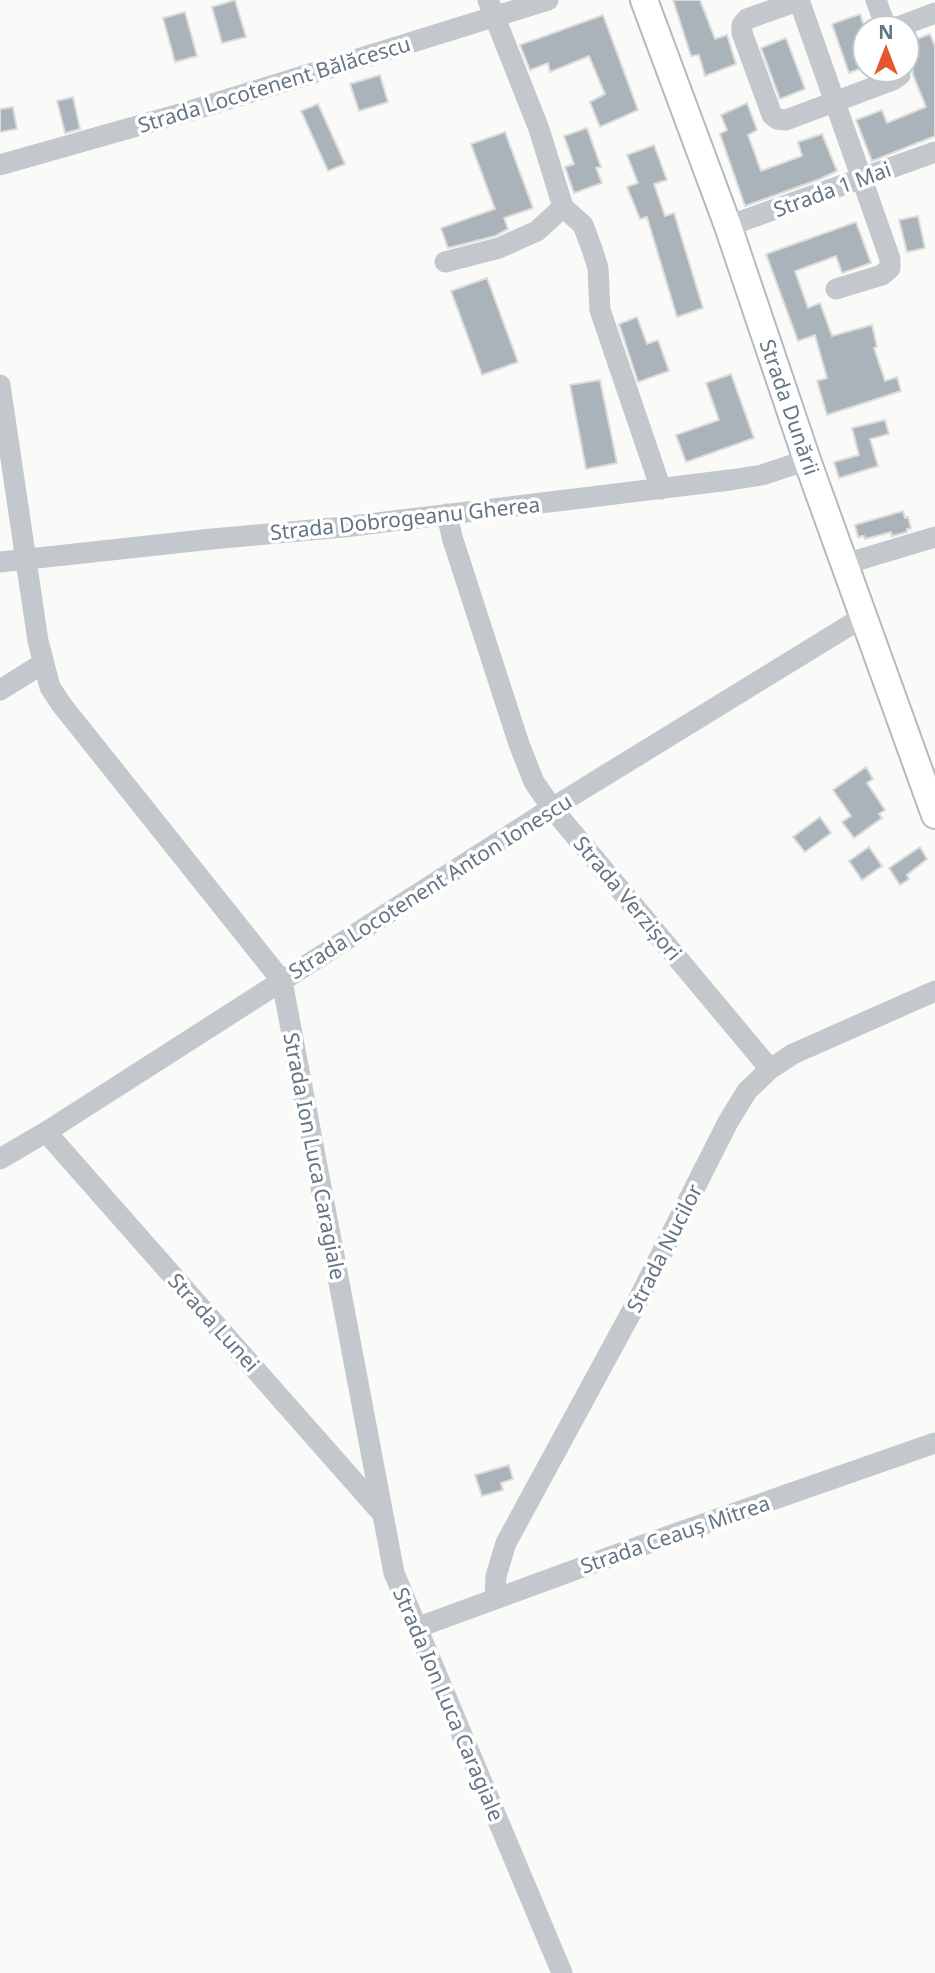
<svg xmlns="http://www.w3.org/2000/svg" width="935" height="1973" font-family="'Noto Sans',sans-serif">
<rect width="100%" height="100%" fill="#fafaf8"/>
<path fill="#aab3b9" stroke="#dcdcda" stroke-width="2" d="M235,0L246,37L222,43L212,7Z
M673,0H700L715,39L727,35L736,64L705,76L699,55L691,56Z
M185,12L197,56L175,62L163,18Z
M860,14L865,29V67L849,73L832,24Z
M603,15L638,110L600,127L590,102L605,94L589,56L550,72L548,63L530,70L520,45Z
M930,34L935,47V136L872,161L856,120L882,110L887,123L926,107L913,75L912,64L907,59V43Z
M786,38L805,89L780,99L761,48Z
M380,75L388,102L359,111L350,84Z
M73,97L80,129L65,133L57,101Z
M747,103L757,130L748,135L761,171L802,156L798,142L822,134L837,171L820,179L745,206L720,134L727,130L721,115Z
M318,104L345,164L328,171L301,111Z
M13,107L17,129L0,132V109Z
M587,128L601,167L596,168L602,183L574,193L565,167L574,164L564,136Z
M505,132L533,208L504,218L508,229L495,236L448,248L441,228L495,209L471,144Z
M654,145L667,180L654,184L665,216L674,213L703,308L677,317L647,217L640,219L627,187L638,183L627,155Z
M918,216L925,248L907,252L899,220Z
M856,222L871,263L842,273L836,256L795,271L808,308L820,303L832,336L872,325L877,347L874,348L885,381L897,377L901,391L827,415L817,381L827,378L815,335L798,341L766,254Z
M487,278L518,362L482,375L451,291Z
M637,317L647,344L658,340L669,371L638,382L619,324Z
M731,374L754,438L686,462L676,435L719,420L706,383Z
M600,380L617,463L586,469L570,385Z
M885,420L889,434L870,439L878,466L839,478L834,462L859,455L852,428Z
M903,511L905,518L908,517L911,528L907,529V532L892,536L891,532L865,539L864,536L858,537L855,525Z
M866,767L873,779L867,783L885,810L879,814L882,818L854,838L842,822L851,816L833,790Z
M820,817L831,833L805,852L793,837Z
M869,847L882,866L862,880L849,861Z
M920,847L927,859L907,875L909,879L900,885L889,868Z
M509,1465L513,1479L501,1483L503,1490L482,1496L475,1475Z"/>
<g fill="none" stroke-linecap="round" stroke-linejoin="round">
<g stroke="#b5babe" stroke-width="30">
<path id="major" d="M644,0L728,226L807,460L935,815"/>
</g>
<path stroke="#c3c8cc" stroke-width="21" d="M488,0L539,129L563,207L583,225L592,249L598,268L600,310L661,489
M799,0L890,259V268L882,275L836,289
M800,0L747,19L742,25V33L772,115L777,119L786,120L893,80L900,75V70
M876,0L886,28
M895,28L935,13
M0,165L190,111L548,0
M728,226L935,152
M445,262L499,248L537,231L563,207
M0,385L38,641L50,687L61,704L282,981L394,1573L562,1973
M447,514L452,537L519,744L534,782L552,808L770,1069
M0,562L212,539L344,527L730,480L762,475L807,460
M845,564L935,537
M0,690L42,664
M46,1132L380,1511
M0,1159L46,1132L552,808L863,617
M495,1598L496,1576L506,1543L638,1300L728,1122L747,1091L770,1069L793,1054L935,991
M416,1628L629,1550L935,1443"/>
<use href="#major" stroke="#fff" stroke-width="26"/>
</g>
<g text-anchor="middle" dominant-baseline="central" stroke-width="7" stroke-linejoin="round" paint-order="stroke">
<g font-size="21" fill="#657683" stroke="#fff">
<text transform="translate(274 84) rotate(-17)">Strada Locotenent Bălăcescu</text>
<text transform="translate(832 189) rotate(-20)">Strada 1 Mai</text>
<text transform="translate(790 407) rotate(71)">Strada Dunării</text>
<text transform="translate(405 518) rotate(-6)">Strada Dobrogeanu Gherea</text>
<text transform="translate(430 886) rotate(-32)">Strada Locotenent Anton Ionescu</text>
<text transform="translate(628 898) rotate(50)">Strada Verzișori</text>
<text transform="translate(315 1156) rotate(79)">Strada Ion Luca Caragiale</text>
<text transform="translate(664 1248) rotate(-63)">Strada Nucilor</text>
<text transform="translate(214 1322) rotate(48)">Strada Lunei</text>
<text transform="translate(675 1534) rotate(-19)">Strada Ceauș Mitrea</text>
<text transform="translate(449 1704) rotate(67)">Strada Ion Luca Caragiale</text>
</g>
</g>
<g transform="translate(886 49)"><circle r="33" fill="#ffffff" stroke="#c1c8cd" stroke-width="2"/>
<path d="M0-5L12 26L0 18L-12 26Z" fill="#e4572e"/>
<text y="-10" font-size="19" font-weight="bold" text-anchor="middle" fill="#657683">N</text>
</g>
</svg>
